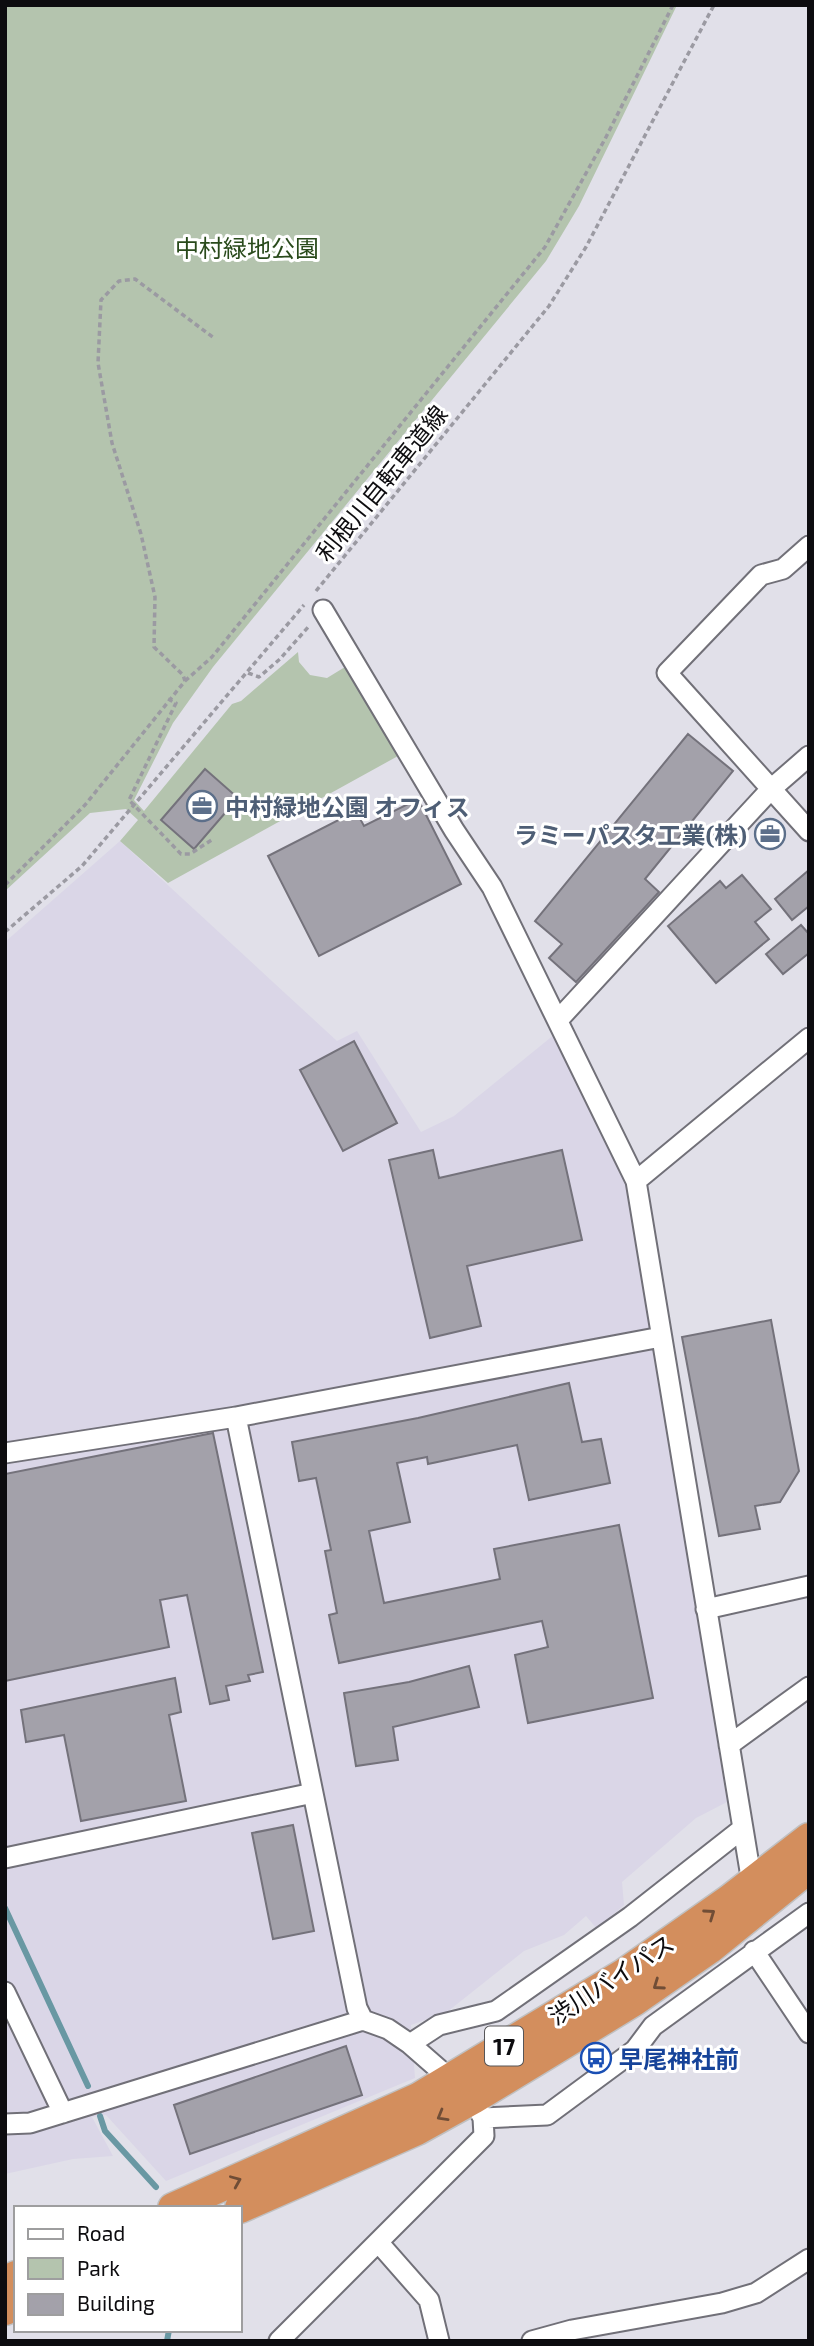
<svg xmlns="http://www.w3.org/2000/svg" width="814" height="2346" font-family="'Exo 2','Noto Sans JP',sans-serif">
<rect width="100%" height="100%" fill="#e1e0e9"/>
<path fill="#dad6e7" d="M120,841L337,1041L357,1031L421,1132L454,1116L555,1034L626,1181L727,1802L696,1818L622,1882L624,1905L597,1929L586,1916L564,1935L524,1951L447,2012L411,2025L415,2078L166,2181L106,2115L92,2117L113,2156L73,2159L5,2174V942Z"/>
<path fill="#b4c4ae" d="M5,5H677L579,206L546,261L213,667L173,723L134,800L144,811L232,704L241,701L298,652L299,662L310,675L327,678L345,667L398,756L168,883L120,841L138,820L126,809L90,813L5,891Z"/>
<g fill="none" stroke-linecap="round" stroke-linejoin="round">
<path stroke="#6998a3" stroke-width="6" d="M5,1908L88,2086
M100,2116L105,2131L156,2187
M167,2341L169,2330"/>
</g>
<path fill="#a3a1aa" stroke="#74727b" stroke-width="2" d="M688,734L733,771L645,879L659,892L576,982L549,958L562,944L535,921Z
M205,769L238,798L194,849L161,820Z
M418,799L461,884L319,956L268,856L356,811L364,826Z
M809,870V906L792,920L775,899Z
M742,875L771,909L755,922L769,939L716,983L668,926L720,881L726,888Z
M801,925L809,934V953L783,974L766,954Z
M354,1041L397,1123L343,1151L300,1070Z
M433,1150L439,1178L562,1150L582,1240L467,1266L481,1326L430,1338L389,1160Z
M771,1320L799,1471L780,1502L755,1506L760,1529L719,1536L682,1337Z
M569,1383L582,1442L601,1439L610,1483L529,1500L517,1445L428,1464L427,1457L397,1463L410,1522L369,1531L384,1603L500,1579L494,1549L619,1525L653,1698L528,1723L515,1655L548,1647L542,1621L339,1663L329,1615L337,1613L325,1551L331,1550L316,1478L299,1481L292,1442L418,1418Z
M213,1433L263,1672L248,1675L250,1681L226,1686L229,1700L210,1704L187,1595L160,1600L169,1647L5,1681V1474Z
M469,1666L479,1707L393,1727L398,1760L356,1766L344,1693L409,1682Z
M175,1678L181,1712L169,1715L186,1801L81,1821L64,1735L26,1742L21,1710Z
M293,1825L314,1931L273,1939L252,1833Z
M346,2046L362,2095L190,2154L174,2105Z"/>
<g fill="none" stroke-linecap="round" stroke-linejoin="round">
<g stroke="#717078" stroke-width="23">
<path id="minor" d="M809,546L783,569L761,575L667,673L809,831
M323,610L454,830L492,887L636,1181L752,1883
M559,1019L771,789L809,756
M636,1181L809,1038
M236,1417L357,2008L363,2020L388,2029L410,2044L473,2099L483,2118L484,2136L279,2341
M5,1453L236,1417L661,1337
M706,1609L809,1586
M729,1745L809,1687
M5,1858L313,1793
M754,1951L809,2033
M5,1992L63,2113
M410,2044L439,2025L496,2011L630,1917L742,1829
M483,2118L547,2115L635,2050L653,2026L809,1913
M5,2124L30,2123L363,2020
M378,2242L429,2300L439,2341
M532,2341L572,2330L722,2303L756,2293L809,2259"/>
</g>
<g stroke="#c0c0c1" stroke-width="33">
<path id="highway" d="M173,2208L418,2098L625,1973L729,1900L809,1838
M240,2208L417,2130L473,2099L634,2001L709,1949L809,1868
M5,2281L16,2276
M5,2310L16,2305"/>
</g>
<path stroke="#9b9aa2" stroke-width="3.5" stroke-dasharray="5 3.5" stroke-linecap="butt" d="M316,591L549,306L586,247L714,5
M248,673L259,677L280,659L310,625
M185,681L212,657L545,247L605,139L673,5
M168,699L176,703L129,800L181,854H190L213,839
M5,885L85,805L185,681L183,675L154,647L155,597L141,534L112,443L98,363L101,300L119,281L135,279L214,338
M5,932L82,866L304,605"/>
<use href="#minor" stroke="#fff" stroke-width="19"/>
<use href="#highway" stroke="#d38e5d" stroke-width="30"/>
</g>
<defs><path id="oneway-chevron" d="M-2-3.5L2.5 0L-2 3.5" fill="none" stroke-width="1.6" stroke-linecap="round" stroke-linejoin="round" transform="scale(1.75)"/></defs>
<g stroke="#704d36">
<use href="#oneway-chevron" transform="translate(710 1914) rotate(-35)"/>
<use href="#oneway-chevron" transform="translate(658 1985) rotate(145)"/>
<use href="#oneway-chevron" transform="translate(442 2116) rotate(150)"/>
<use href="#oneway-chevron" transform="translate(236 2181) rotate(-23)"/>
</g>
<defs>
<g id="office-ring" transform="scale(1.575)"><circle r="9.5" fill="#fff" stroke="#5c6f8a" stroke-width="1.5"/><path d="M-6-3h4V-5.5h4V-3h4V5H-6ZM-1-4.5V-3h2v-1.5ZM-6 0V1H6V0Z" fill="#5c6f8a"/></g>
<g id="bus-ring" transform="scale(1.575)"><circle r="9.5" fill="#fff" stroke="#1a4fb4" stroke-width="1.5"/><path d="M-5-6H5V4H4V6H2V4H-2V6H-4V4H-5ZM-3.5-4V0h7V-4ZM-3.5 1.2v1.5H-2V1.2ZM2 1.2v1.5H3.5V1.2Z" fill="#1a4fb4"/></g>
</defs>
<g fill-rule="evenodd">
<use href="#office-ring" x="202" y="806"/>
<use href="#office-ring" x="770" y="834"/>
<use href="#bus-ring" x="596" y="2058"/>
</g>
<g text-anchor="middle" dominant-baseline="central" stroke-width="6" stroke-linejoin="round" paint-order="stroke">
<rect fill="#fff" stroke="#565557" stroke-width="2" x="485" y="2026.5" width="38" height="39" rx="5"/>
<g font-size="23" font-weight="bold" fill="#0d0c0f">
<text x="504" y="2046">17</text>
</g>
<g font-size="24" fill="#294a1b" stroke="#fff">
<text x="247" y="247">中村緑地公園</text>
</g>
<g font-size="24" fill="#0d0c0f" stroke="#fff">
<text transform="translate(381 483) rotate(-51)">利根川自転車道線</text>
<text transform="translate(611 1979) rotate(-33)">渋川バイパス</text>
</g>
<g font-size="24" font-weight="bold" fill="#4e5e75" stroke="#fff" text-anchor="start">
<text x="225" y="806">中村緑地公園 オフィス</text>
<text x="747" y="834" text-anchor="end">ラミーパスタ工業(株)</text>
</g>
<g font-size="24" font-weight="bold" fill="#164399" stroke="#fff" text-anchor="start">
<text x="619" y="2058">早尾神社前</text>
</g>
</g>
<rect width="814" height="2346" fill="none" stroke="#0d0c0f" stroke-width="14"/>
<rect x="14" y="2206" width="228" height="126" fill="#ffffff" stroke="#9e9e9f" stroke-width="2"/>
<rect x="28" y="2229" width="35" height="10" fill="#ffffff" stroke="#9e9e9f" stroke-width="2"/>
<text x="77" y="2241" font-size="21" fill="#0d0c0f">Road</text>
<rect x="28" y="2258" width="35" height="21" fill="#b4c4ae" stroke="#9e9e9f" stroke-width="2"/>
<text x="77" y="2276" font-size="21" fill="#0d0c0f">Park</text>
<rect x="28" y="2294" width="35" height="21" fill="#a3a1aa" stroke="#9e9e9f" stroke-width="2"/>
<text x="77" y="2311" font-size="21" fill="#0d0c0f">Building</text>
</svg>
